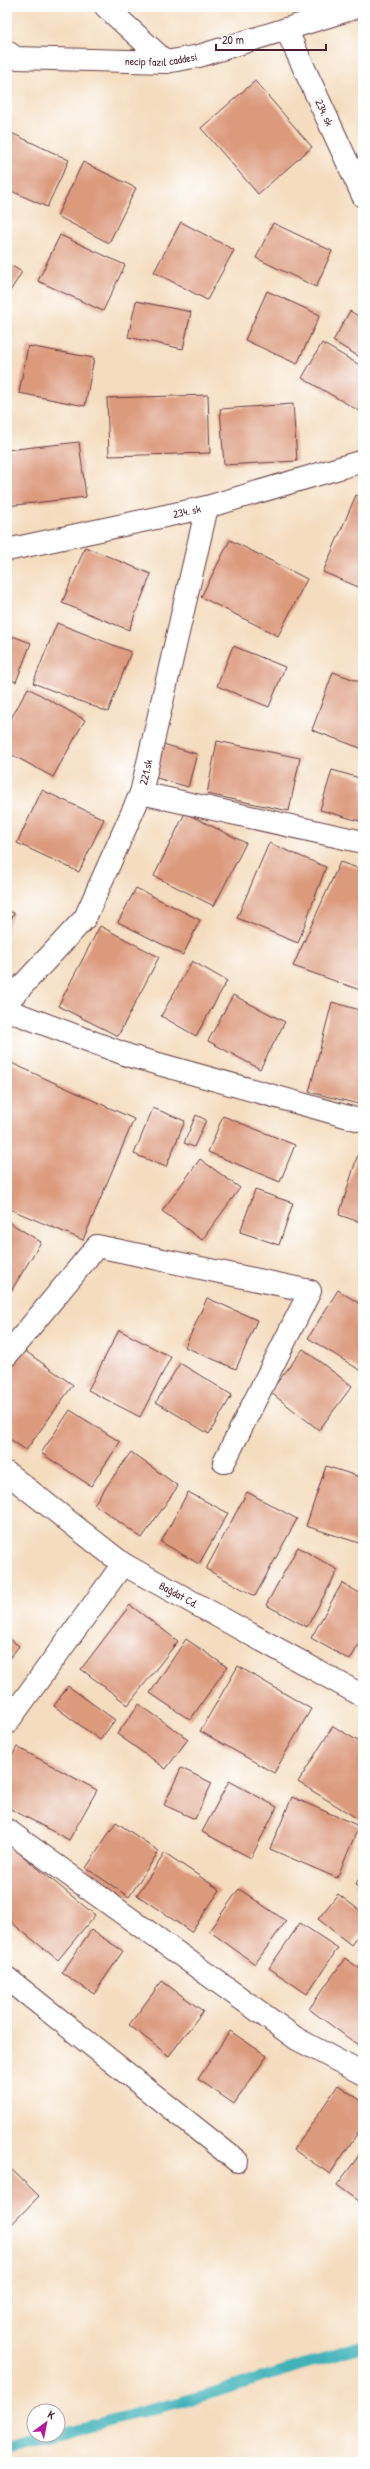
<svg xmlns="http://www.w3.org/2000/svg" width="370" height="2469" font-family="'Patrick Hand',sans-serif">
<rect width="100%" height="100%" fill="#fff"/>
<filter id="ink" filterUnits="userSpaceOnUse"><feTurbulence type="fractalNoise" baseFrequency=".025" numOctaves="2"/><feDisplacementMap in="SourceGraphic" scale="8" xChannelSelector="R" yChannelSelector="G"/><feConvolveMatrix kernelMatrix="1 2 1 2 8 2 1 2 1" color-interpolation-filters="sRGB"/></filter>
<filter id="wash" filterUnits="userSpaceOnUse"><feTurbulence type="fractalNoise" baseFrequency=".012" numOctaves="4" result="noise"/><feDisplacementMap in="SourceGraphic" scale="16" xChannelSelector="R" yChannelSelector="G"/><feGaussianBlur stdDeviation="0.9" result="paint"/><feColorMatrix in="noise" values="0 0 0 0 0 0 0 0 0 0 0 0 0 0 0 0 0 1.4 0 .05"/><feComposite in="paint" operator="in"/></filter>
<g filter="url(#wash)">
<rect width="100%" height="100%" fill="#f4dcbe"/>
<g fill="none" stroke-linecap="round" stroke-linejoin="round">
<path stroke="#41b2b8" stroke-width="11" d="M58,2434L206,2395L363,2346
M7,2447L53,2435"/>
</g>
<g id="blocks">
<path fill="#dc9a7d" d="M255,81L312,147L258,194L201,128Z
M7,131L69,160L47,207L7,189Z
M83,162L136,188L109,243L57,216Z
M181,222L234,250L207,300L154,272Z
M273,223L332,251L316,287L256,258Z
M60,235L125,265L103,311L38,281Z
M7,263L22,272L7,296Z
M267,291L320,315L297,364L245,340Z
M136,301L191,312L183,349L128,337Z
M350,311L363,319V359L333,341Z
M322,343L363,367V413L302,378Z
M28,346L94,358L85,406L19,393Z
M208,395L210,453L109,456L107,398Z
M293,404L297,461L224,465L220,409Z
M79,442L86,497L7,506V450Z
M356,495L363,498V589L323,572Z
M230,540L307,579L278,636L201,597Z
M85,547L151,574L129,630L62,603Z
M57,623L131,652L108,712L33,683Z
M7,634L31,643L16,682L7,678Z
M233,646L285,667L269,707L217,686Z
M333,672L363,683V749L312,730Z
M28,688L85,720L53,777L7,752V726Z
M217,741L300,758L289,811L207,794Z
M163,744L197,754L188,787L153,777Z
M332,770L363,779V822L320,810Z
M42,790L104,819L79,872L17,843Z
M185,813L246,843L214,906L154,876Z
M269,843L326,867L298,943L237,918Z
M340,862L363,870V991L293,966Z
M136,888L200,920L183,955L118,922Z
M7,910L14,913L7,929Z
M100,926L159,957L118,1036L58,1006Z
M192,961L227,981L196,1036L161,1016Z
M233,995L285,1022L260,1069L208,1041Z
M332,1002L363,1011V1105L309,1092Z
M7,1061L134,1119L83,1240L7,1208Z
M153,1108L185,1121L166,1167L134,1154Z
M196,1115L206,1120L194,1147L184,1143Z
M223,1116L295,1145L280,1182L208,1152Z
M358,1154L363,1155V1223L339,1215Z
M200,1159L240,1188L202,1240L162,1211Z
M255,1190L293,1203L279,1245L240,1232Z
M7,1221L41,1242L11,1291L7,1288Z
M338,1290L363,1306V1372L308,1338Z
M207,1298L257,1320L236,1369L185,1347Z
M119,1330L171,1357L140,1417L88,1390Z
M21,1348L73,1385L26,1450L7,1437V1368Z
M303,1349L352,1386L319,1430L270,1392Z
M180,1363L232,1395L209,1434L156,1402Z
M363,1391V1400L359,1397Z
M70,1410L120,1442L91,1486L41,1453Z
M131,1452L178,1486L142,1538L94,1504Z
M326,1466L363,1478V1530L359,1543L306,1526Z
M188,1492L228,1513L199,1564L161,1542Z
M247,1492L297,1519L255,1596L206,1569Z
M298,1547L338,1570L307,1627L266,1605Z
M342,1583L363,1595V1637L350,1660L311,1638Z
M130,1605L178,1641L128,1705L81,1669Z
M7,1637L19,1646L7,1662Z
M186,1639L227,1667L190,1720L150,1693Z
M238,1666L311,1709L274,1773L200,1731Z
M68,1686L115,1720L100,1740L54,1706Z
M139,1704L188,1739L166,1769L117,1734Z
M333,1726L363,1744V1822L298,1782Z
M17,1747L97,1790L69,1840L7,1807V1765Z
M181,1768L212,1783L195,1819L164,1805Z
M229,1781L277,1807L251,1858L202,1832Z
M292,1797L359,1826L337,1878L270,1849Z
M116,1822L159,1851L129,1897L86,1868Z
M7,1843L95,1915L58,1960L7,1919Z
M165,1853L220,1890L191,1932L137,1895Z
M363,1873V1890L355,1885Z
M239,1889L286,1921L255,1964L209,1931Z
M338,1894L363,1913V1929L351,1945L318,1919Z
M300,1923L338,1948L307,1994L269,1968Z
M91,1930L123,1951L94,1994L62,1973Z
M345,1958L363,1971V2037L358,2045L309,2009Z
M162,1981L203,2011L169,2056L129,2025Z
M230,2031L267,2056L234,2104L198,2079Z
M338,2085L363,2102V2125L330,2174L294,2150Z
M363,2150V2204L337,2185Z
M7,2165L39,2196L7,2229Z"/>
</g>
</g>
<g filter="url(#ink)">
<use href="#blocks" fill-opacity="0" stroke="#643b41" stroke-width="1"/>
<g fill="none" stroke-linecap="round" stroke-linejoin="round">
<g stroke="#643b41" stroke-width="24">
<g id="minor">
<path d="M106,7L166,62"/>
<path id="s1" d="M286,29L363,196"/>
<path id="s2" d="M7,550L207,507L363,461"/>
<path d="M141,793L363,842"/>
<path id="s3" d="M7,1002L85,918L141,793L207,507"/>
<path d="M7,1010L130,1056L363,1121"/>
<path d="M7,1355L97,1246L310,1291L224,1462"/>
<path d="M7,1830L297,2039L363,2074"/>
<path d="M7,1978L237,2161"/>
</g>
</g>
<g stroke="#643b41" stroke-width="24">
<g id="tertiary">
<path id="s4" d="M7,52L16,58L166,62L199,56L358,7"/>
<path d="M7,1723L123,1564"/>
</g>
</g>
<g stroke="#643b41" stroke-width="24">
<g id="secondary">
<path id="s5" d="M7,1473L123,1564L363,1696"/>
</g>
</g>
<use href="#minor" stroke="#fff" stroke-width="22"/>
<use href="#tertiary" stroke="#fff" stroke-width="22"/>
<use href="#secondary" stroke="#fff" stroke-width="22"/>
</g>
</g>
<g text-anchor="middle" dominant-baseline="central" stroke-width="4" stroke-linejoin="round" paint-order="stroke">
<g font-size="11" fill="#4a1f2b" stroke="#fff">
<text stroke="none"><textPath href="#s4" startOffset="156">necip fazıl caddesi</textPath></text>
<text stroke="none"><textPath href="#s1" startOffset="92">234. sk</textPath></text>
<text stroke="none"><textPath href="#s2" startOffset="184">234. sk</textPath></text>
<text stroke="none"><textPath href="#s3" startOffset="273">221.sk</textPath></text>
<text stroke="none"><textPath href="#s5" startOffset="211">Bağdat Cd.</textPath></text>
</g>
</g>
<rect width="370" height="2469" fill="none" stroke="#fff" stroke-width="24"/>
<g transform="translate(46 2423) rotate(32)"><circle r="19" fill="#ffffff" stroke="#b7a5aa"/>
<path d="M0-3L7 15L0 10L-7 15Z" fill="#b5179e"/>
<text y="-6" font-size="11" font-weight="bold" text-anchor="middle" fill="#4a1f2b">K</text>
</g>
<path d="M216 44v6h110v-6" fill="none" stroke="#4a1f2b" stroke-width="2"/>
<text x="222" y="44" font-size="12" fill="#4a1f2b" stroke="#ffffff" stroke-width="3" paint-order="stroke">20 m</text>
</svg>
